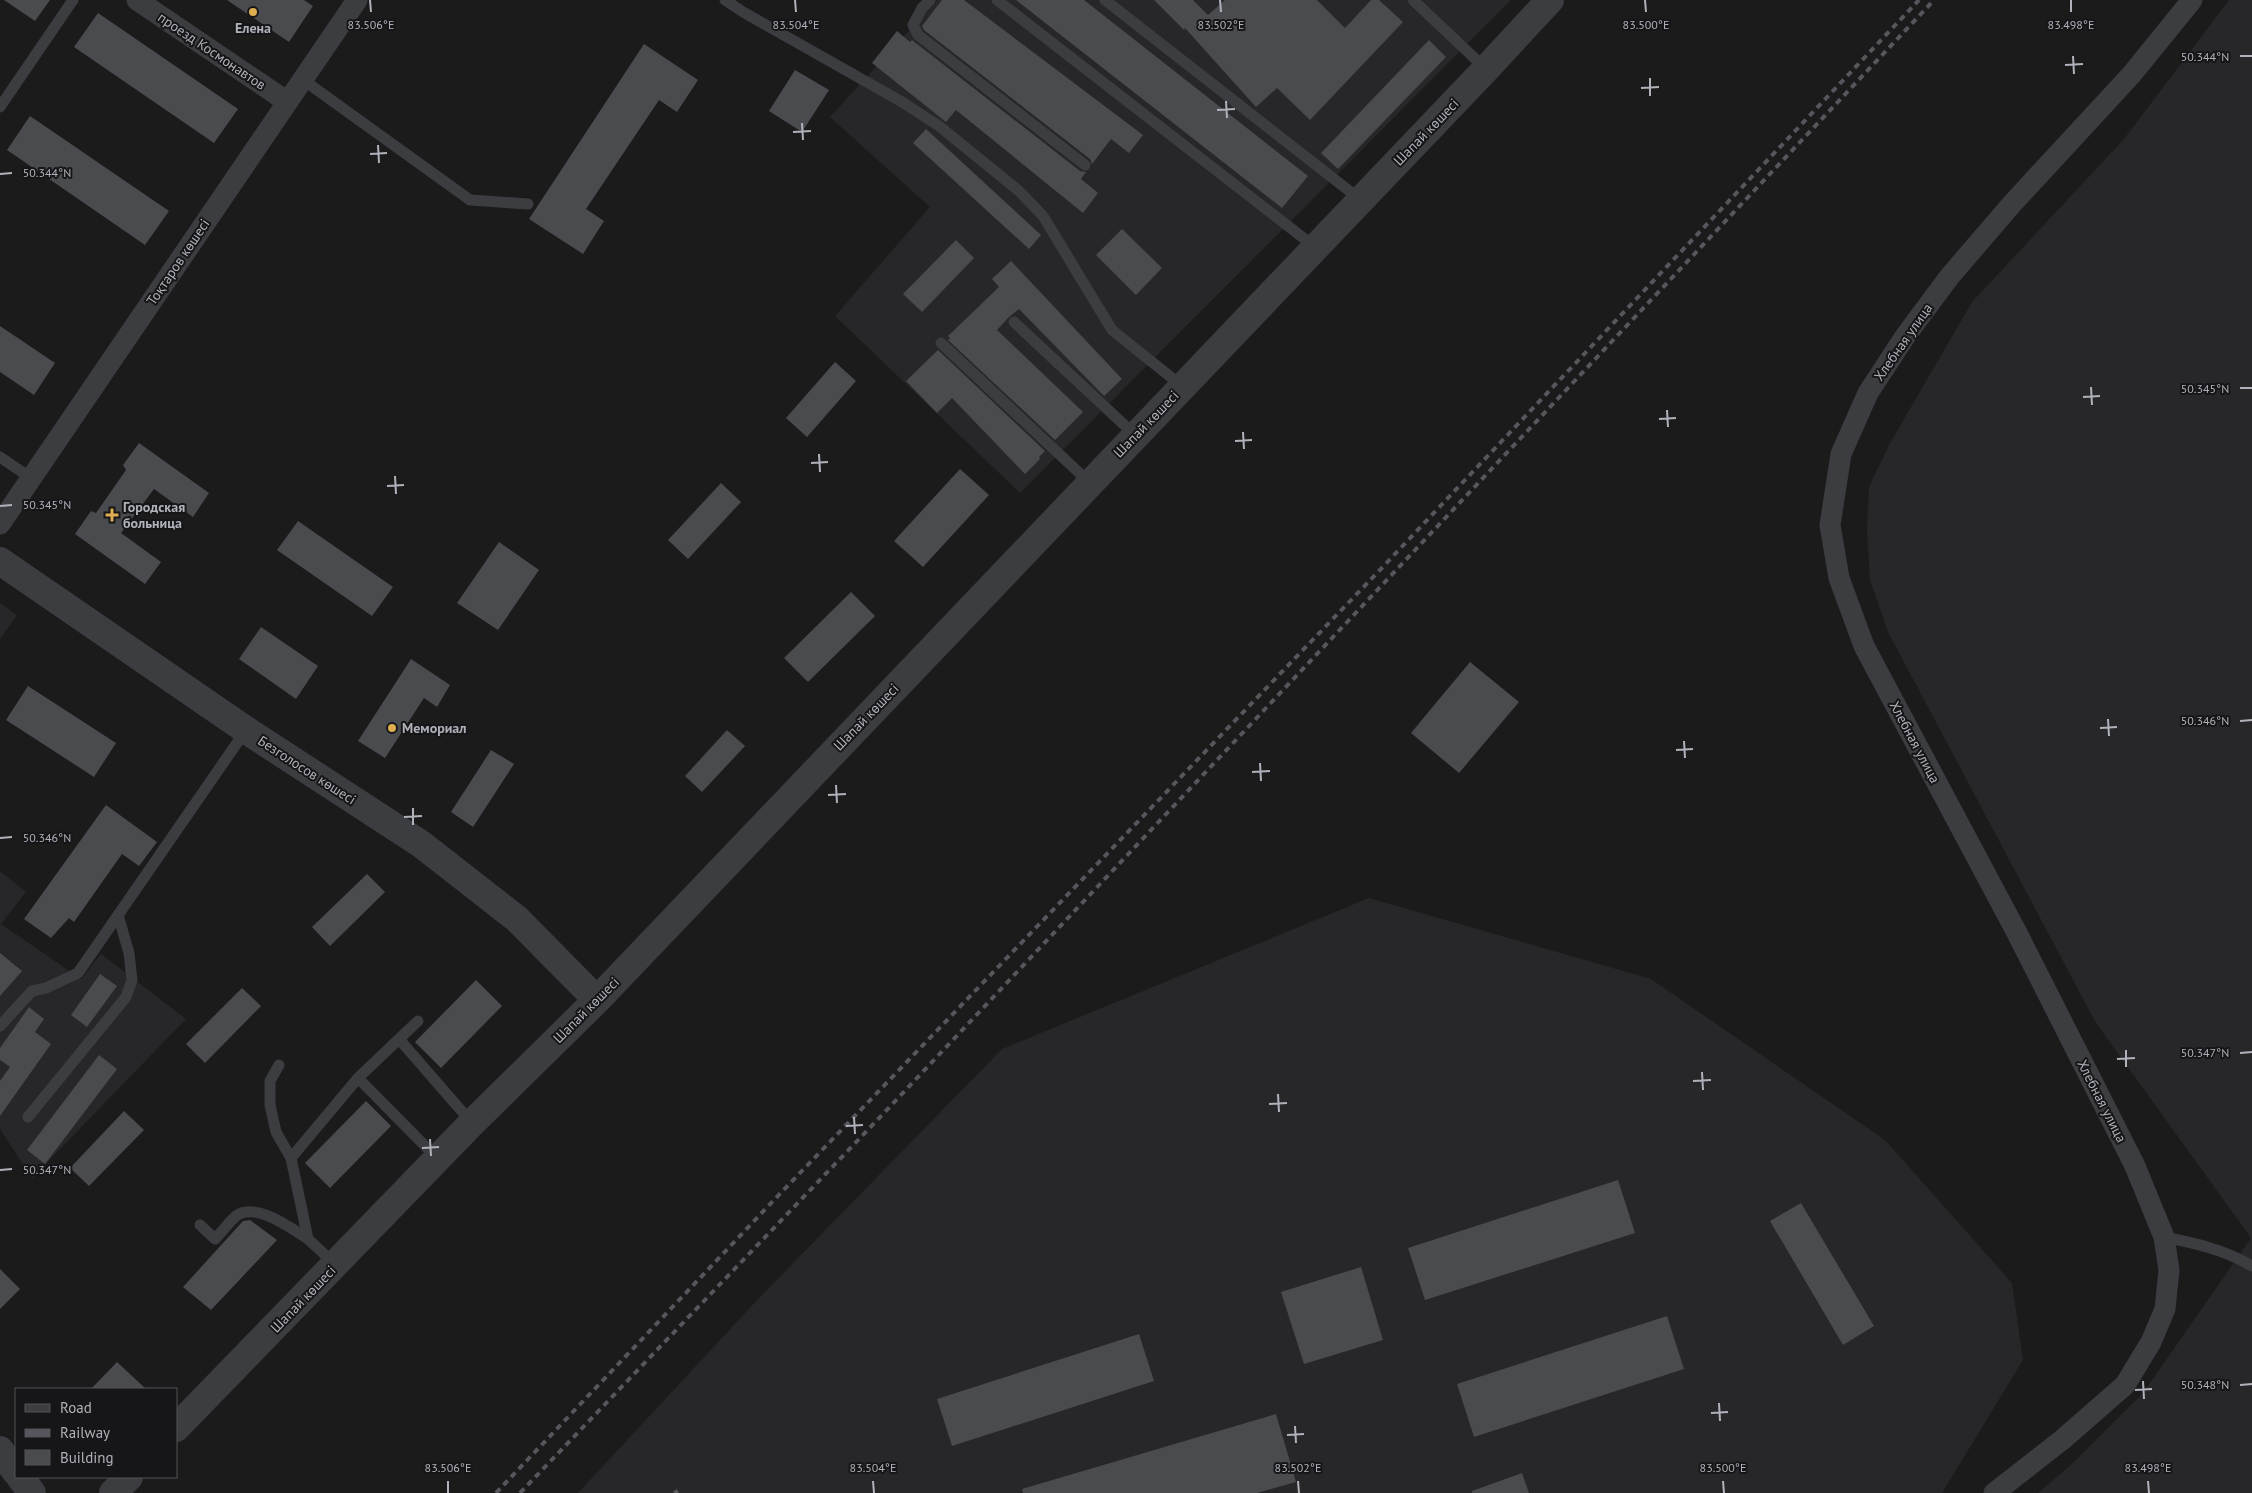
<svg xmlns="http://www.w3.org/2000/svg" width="2252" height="1493" font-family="'PT Sans',sans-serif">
<rect width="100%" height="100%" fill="#1b1b1c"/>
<path fill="#272729" d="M937,0H1511L1020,493L835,316L930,207L830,117Z
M2229,0H2252V1493H2038L2073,1463L2143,1393L2251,1238L2096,1023L1888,632L1870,580L1867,531L1869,487L1889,445L1972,302L2124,139Z
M0,603L17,615L0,639Z
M0,871L26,892L1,924L81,979L101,954L186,1019L32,1178L0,1129Z
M1369,898L1651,979L1885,1140L2012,1283L2023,1360L1942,1493H578L760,1297L1002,1049Z"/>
<path fill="#4a4b4e" d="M4,0H50L35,21Z
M227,0H304L313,6L289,42Z
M942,0H964L1143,135L1129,153L1111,139L1092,164L1090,159L924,30L922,26Z
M1016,0H1084L1308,176L1282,208Z
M1154,0H1193L1208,15L1225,0H1317L1345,28L1371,0H1379L1403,22L1310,120L1277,88L1256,107L1185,28L1184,30Z
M98,13L238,109L214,143L74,47Z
M897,31L910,42L912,40L1080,171L1086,172L1081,179L1098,193L1083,213L956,110L946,122L872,63Z
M1429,40L1446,57L1338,169L1321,153Z
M644,44L698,80L677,112L659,100L586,209L604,221L583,254L529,219Z
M795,70L829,90L802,132L769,111Z
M30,116L169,211L145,245L7,150Z
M926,129L1041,235L1029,249L913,143Z
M1122,229L1162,268L1136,295L1096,255Z
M956,240L974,258L922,312L903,294Z
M1011,261L1122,379L1104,396L1019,309L1009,317L997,330L1083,412L1055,440L948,340L950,338L948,336L999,287L992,279Z
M0,326L55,363L34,395L0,372Z
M938,350L1045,451L1039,457L1040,459L1025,474L952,398L937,413L906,381Z
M835,362L856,381L807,437L786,418Z
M139,443L209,493L193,517L154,489L121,533L161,562L145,584L75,534L91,511L96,513L126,470L123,465Z
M960,469L989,495L923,567L894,541Z
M721,483L741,502L688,559L668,540Z
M298,521L393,587L372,616L277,550Z
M499,542L539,570L498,630L457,603Z
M851,592L875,616L808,682L784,658Z
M261,627L318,666L296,699L239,659Z
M411,659L450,685L437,707L424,698L385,758L358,741Z
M1470,662L1519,702L1459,773L1411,733Z
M28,686L116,743L94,777L6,720Z
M727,730L745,746L702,792L685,776Z
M491,750L514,764L473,827L451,812Z
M106,805L157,842L139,866L122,854L74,922L69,918L51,938L24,919Z
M367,874L385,892L330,946L312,927Z
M0,953L22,971L0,996Z
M100,974L117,986L87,1027L71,1015Z
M476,980L502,1006L441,1068L415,1042Z
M242,988L261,1006L205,1063L186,1044Z
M29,1007L44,1019L35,1032L51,1044L0,1116V1081L10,1067L0,1060V1048Z
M99,1055L117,1069L45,1164L27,1150Z
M366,1101L391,1126L330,1188L305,1163Z
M124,1111L144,1130L89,1186L70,1168Z
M1618,1180L1635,1233L1425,1300L1408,1248Z
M1801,1203L1874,1326L1843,1345L1770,1221Z
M250,1220L277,1240L211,1310L183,1287L243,1221Z
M1361,1267L1383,1340L1304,1364L1281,1292Z
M0,1269L20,1289L0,1309Z
M1667,1316L1684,1369L1474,1437L1457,1384Z
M1139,1334L1154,1381L952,1446L937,1399Z
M117,1362L146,1389H91Z
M1276,1414L1296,1482L1257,1493H1023L1022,1489Z
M1522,1473L1529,1493H1472V1491Z"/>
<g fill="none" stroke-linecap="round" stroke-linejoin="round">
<path stroke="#3c3d41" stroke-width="11" d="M725,0L743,12L902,102L939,126L1019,191L1043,216L1112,330L1182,386
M930,0L922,8L913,25L918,35L1085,165
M997,0L1315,247
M1105,0L1361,200
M1413,0L1486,69
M302,79L470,200L528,204
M0,107L73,0
M1014,322L1135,435
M941,343L1090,483
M0,457L31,478
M0,1026L32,991L46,988L78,973L246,730
M399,1039L418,1021
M279,1065L270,1081V1105L276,1132L291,1158
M358,1078L399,1039L472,1123
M28,1117L126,997L132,980L129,953L118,915
M200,1225L215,1239C222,1232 229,1222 236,1216C256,1201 292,1229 308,1239
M2164,1237C2195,1243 2225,1250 2252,1266
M336,1265L308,1239L291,1158L358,1078L437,1158"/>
<path stroke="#3c3d41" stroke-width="21" d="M137,0L286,101
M0,524L357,0
M1994,1493L2062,1440L2125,1385L2151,1342L2165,1309L2169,1270L2164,1237L2135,1166L2017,933L1864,646L1839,578L1830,525L1841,454L1868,393L1906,335L1950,276L2011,205L2132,74L2192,0"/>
<path stroke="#3c3d41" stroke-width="28" d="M0,561L246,730L421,844L517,919L597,1000
M176,1428L472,1123L597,1000L1486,69L1550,0
M0,1450L16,1472
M20,1477L32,1493
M113,1493L129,1477"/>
<path stroke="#55575c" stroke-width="4" stroke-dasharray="6 5" stroke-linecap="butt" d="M496,1493L774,1200L1377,573L1919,0
M520,1493L883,1114L1934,0
M674,1493L678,1491"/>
</g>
<path fill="none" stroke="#afb2ba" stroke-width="2" d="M370,0L371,12M795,0L796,12M1220,0L1221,12M1645,0L1646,12M2071,0V12M2073,56L2074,74M2240,56H2252M2065,65L2083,64M1650,78V96M1641,88L1659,87M1226,101L1227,118M1217,110L1235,109M802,123L803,140M793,132L811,131M378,145L379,163M370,154L387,153M0,174L12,173M2091,387L2092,405M2240,388H2252M2083,397L2100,396M1667,410L1668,427M1659,419L1676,418M1243,432L1244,449M1235,441L1252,440M819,454L820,472M811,463L828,462M395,476L396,494M387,486L404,485M0,506L12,505M2108,719L2109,736M2240,721L2252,720M2100,728L2117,727M1684,741L1685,758M1676,750L1693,749M1260,763L1261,781M1252,772L1270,771M836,785L837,803M828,795L846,794M413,808V825M404,817L422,816M0,838L12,837M2126,1050V1067M2240,1053L2252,1052M2117,1059L2135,1058M1702,1072L1703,1090M1693,1081L1711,1080M1278,1094L1279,1112M1269,1104L1287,1103M854,1117L855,1134M846,1126L863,1125M430,1139L431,1156M422,1148L439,1147M0,1170L12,1169M2143,1381L2144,1399M2240,1385L2252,1384M2135,1390L2152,1389M1719,1403L1720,1421M1711,1413L1728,1412M1295,1426L1296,1443M1287,1435L1304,1434M448,1481V1493M873,1481L874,1493M1298,1481L1299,1493M1723,1481L1724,1493M2148,1481L2149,1493"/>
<g fill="#deae51" stroke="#161517" stroke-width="2">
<circle cx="253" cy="12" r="5"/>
<path d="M109.5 507.5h5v5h5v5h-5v5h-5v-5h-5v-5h5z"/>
<circle cx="392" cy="728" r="5"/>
</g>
<g text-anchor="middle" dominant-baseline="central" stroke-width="4" stroke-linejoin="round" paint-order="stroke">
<g font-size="14" font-weight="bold" fill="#afb2ba" stroke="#161517" text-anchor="start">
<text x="253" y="28" text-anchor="middle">Елена</text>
<text x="123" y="507">Городская<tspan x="123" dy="16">больница</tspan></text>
<text x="402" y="728">Мемориал</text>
</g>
<g font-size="14" fill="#afb2ba" stroke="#161517">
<text transform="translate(212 51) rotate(34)">проезд Космонавтов</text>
<text transform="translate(1426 132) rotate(-46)">Шапай көшесі</text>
<text transform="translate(178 262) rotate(-56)">Тоқтаров көшесі</text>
<text transform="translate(1903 342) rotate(-55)">Хлебная улица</text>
<text transform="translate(1146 424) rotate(-46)">Шапай көшесі</text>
<text transform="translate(866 717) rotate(-46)">Шапай көшесі</text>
<text transform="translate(1915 742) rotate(62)">Хлебная улица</text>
<text transform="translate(307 770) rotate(33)">Безголосов көшесі</text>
<text transform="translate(586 1010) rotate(-45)">Шапай көшесі</text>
<text transform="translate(2102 1101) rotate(63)">Хлебная улица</text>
<text transform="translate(303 1299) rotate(-46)">Шапай көшесі</text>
</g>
</g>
<g font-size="12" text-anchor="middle" fill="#afb2ba" stroke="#161517" stroke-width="4" stroke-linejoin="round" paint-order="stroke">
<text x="371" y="29">83.506°E</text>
<text x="796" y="29">83.504°E</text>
<text x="1221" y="29">83.502°E</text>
<text x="1646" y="29">83.500°E</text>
<text x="2071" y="29">83.498°E</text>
<text x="2205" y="61">50.344°N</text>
<text x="47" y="177">50.344°N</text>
<text x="2205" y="393">50.345°N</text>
<text x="47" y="509">50.345°N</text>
<text x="2205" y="725">50.346°N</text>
<text x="47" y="842">50.346°N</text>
<text x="2205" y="1057">50.347°N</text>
<text x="47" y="1174">50.347°N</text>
<text x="2205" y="1389">50.348°N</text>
<text x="448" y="1472">83.506°E</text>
<text x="873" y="1472">83.504°E</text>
<text x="1298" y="1472">83.502°E</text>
<text x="1723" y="1472">83.500°E</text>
<text x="2148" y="1472">83.498°E</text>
</g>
<rect x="15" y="1388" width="162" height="90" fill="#161517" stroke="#535458"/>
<rect x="25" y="1404" width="25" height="8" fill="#3c3d41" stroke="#535458"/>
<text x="60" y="1413" font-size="15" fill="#afb2ba">Road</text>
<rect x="25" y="1429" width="25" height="8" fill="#55575c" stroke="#535458"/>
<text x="60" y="1438" font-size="15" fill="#afb2ba">Railway</text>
<rect x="25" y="1450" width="25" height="15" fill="#4a4b4e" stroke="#535458"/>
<text x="60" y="1463" font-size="15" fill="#afb2ba">Building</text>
</svg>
